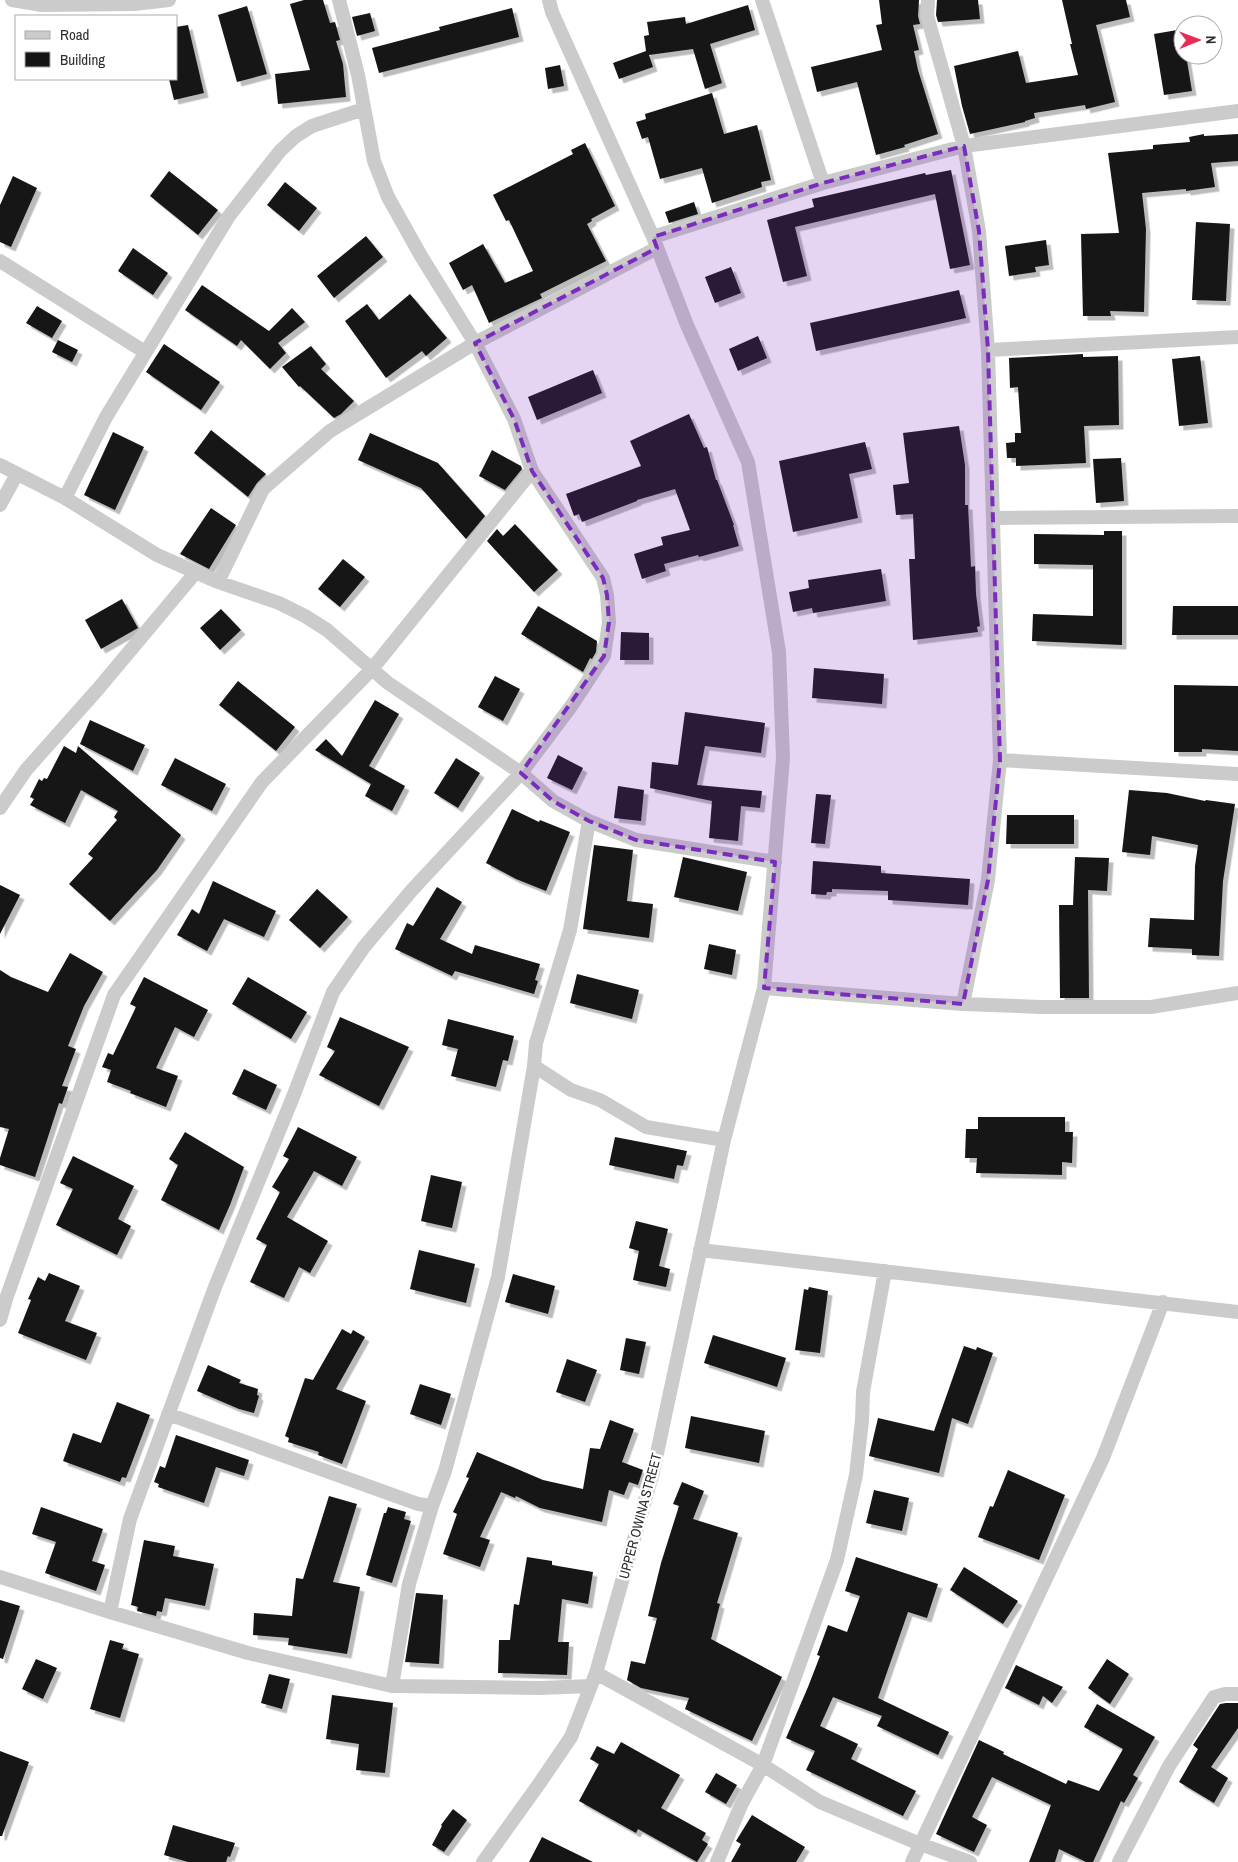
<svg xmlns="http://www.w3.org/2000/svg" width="1238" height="1862" font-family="'Archivo Narrow',sans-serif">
<defs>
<filter id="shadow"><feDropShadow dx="4.5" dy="4.5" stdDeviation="0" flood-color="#0004"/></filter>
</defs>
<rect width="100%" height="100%" fill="#fff"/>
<path fill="#151515" filter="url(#shadow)" d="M304,0H323L330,23L335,22L340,40L336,41L343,64L346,97L278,104L275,74L310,70L290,4Z
M879,0H919L918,16L920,24L913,25L919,50L914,51L918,70L938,134L904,145L905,147L876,155L857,82L817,92L811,67L882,50L876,25L882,24Z
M937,0H978L980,19L938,22L936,15Z
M1062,0H1126L1130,17L1096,25L1115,102L1086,109L1085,105L1034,113L1035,118L1025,121V122L970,134L962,106L954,66L1018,51L1026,83L1078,75L1070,44H1072Z
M748,5L755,30L710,44L722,83L705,89L693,49L649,55L653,67L619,79L613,63L646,51L644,36L649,35L647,22L685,17L686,24Z
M247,6L267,74L237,82L218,15Z
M512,8L519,37L379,73L372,48L440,30L439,27Z
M370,13L375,31L357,36L352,17Z
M188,25L204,93L174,100L169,79H176V27Z
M1183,29V55H1186L1192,91L1164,95L1154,34Z
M560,65L564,86L548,89L545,68Z
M712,93L724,134L757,125L771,180L761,182L762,187L712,203L702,168L660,179L648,137L642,139L636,122L646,119L645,114Z
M1204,134V136L1238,134V161L1211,163L1215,187L1186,191V189L1142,193L1146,229L1144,312L1110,311L1111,316H1083L1081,234L1119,233L1108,153L1153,149V145L1190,142L1189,137Z
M585,143L615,206L591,219L592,221L587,224L606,261L540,294L542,298L489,323L472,285L463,290L449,263L483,244L505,283L533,271L509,220L506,221L493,195L573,154L571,150Z
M951,170L970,265L950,269L935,194L795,227L807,276L783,282L767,220L814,207L812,199L925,173L926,175Z
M169,171L218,210L198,235L150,196Z
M13,176L37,188L11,247L0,242V205Z
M285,182L317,208L299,231L267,205Z
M694,202L698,214L669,223L665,212Z
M1196,222L1230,224L1226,301L1192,300Z
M366,236L383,257L334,298L317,276Z
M1046,240L1049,265L1035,267L1036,272L1009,276L1005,246Z
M133,248L168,273L153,295L118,271Z
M731,267L741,293L715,303L705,277Z
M202,285L269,331L292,308L305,322L278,343L286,353L270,369L241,340L237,346L185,310Z
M959,290L966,318L816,351L810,323Z
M410,294L447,338L426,356L422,351L386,378L345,321L367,304L379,320Z
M37,306L62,321L52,338L26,323Z
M758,336L767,358L738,371L729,349Z
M58,340L78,350L72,362L52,352Z
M164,344L220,382L201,410L146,372Z
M311,346L326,364L321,369L354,401L341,414L334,418L300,386L299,387L282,367Z
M1083,354V357L1118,356L1119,425L1084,426L1086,463L1016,466V458H1007L1006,443L1015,442V433H1021L1018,387L1010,388L1009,358Z
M1200,356L1208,423L1179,426L1172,359Z
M593,370L602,393L537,420L528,397Z
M689,414L704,448L707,447L716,480H717L734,525H733L739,546L699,557L698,555L664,564L666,571L642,579L634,554L663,545L661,537L690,530L675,489L637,500V501L582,522L579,514L574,516L566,494L641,466L630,441Z
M959,426L965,465V505H968L971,567L975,566L976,594L980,626L977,627L978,632L913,640L909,559H915L913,514L896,515L893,485L909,483L903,433Z
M211,430L266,474L257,483L248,497L194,453Z
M113,432L144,447L115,510L84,495Z
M370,433L438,463L485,516L466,539L421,488L358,460Z
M865,442L872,469L849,474L858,518L793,532L779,461Z
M492,450L521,466L522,469L505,490L479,476Z
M1121,458L1124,501L1096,503L1093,459Z
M211,508L236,525L209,569L180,554Z
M515,524L558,570L534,592L487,541L497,529L503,536Z
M1104,531H1122V645L1032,641L1033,614L1093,616V565L1034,564V534L1104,535Z
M343,559L365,577L340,607L318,589Z
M881,569L886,601L813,613L812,608L793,612L789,592L809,588L808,580Z
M122,599L138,628L101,649L85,620Z
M538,606L597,641L596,652L592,659L590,658L583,672L521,634Z
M1173,606H1238V635H1172Z
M221,609L241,630L220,650L200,628Z
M621,632L649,633V660H620Z
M814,668L884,674L882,704L812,698Z
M495,676L520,689L503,721L478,707Z
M238,681L295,727L276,751L219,705Z
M1174,685L1238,686V751L1202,749V752H1174Z
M375,700L399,714L369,766L405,786L392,811L365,796L371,784L315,750L326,739L342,756Z
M685,712L765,723L761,753L705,746L697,785L762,791L760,808L741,806L738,841L709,838L712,801L650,788L652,762L678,765Z
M90,720L145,745L133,771L80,744Z
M64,746L76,753L78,746L181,835L157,870L110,921L69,884L93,858L88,854L117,820L114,817L118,811L81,790L65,823L30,805L34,799L30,797L39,779L42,781L44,778L47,779Z
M558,755L583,768L572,790L547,778Z
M175,758L226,784L212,811L161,785Z
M456,758L480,773L458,808L434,793Z
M618,786L644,790L641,821L614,818Z
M1129,790L1167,793L1205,801L1206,800L1235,804L1223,881L1219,956L1192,955V949L1148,947L1150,918L1194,920L1195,866L1198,845L1152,836L1150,855L1122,852Z
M816,794L831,795L825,844L811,843Z
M512,809L539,822L540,820L570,832L546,891L516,879L486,863Z
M1007,815H1074V844H1006Z
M594,845L633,850L627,901L653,904L649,938L583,929Z
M683,857L747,872L738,911L674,897Z
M1075,857L1109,858L1107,891L1088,890L1089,998H1060L1059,905H1073Z
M813,861L881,866V873L970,879L968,905L888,900V891L832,889V892H827L826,895L811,894Z
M213,881L276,911L264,937L224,919L207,951L177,935L192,909L199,914Z
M0,885L20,895L0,934Z
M437,887L462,902L440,939L472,954L475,945L540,964L535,980L538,981L534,994L455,971L452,976L395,949L407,923L413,926Z
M317,889L348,917L320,948L289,920Z
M709,944L736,950L732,975L704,969Z
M70,953L103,972L84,1006L68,1046L76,1049L62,1086L68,1087L62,1104L59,1103L35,1177L0,1165V1158L9,1129L0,1127V970L11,977L48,992Z
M577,974L639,990L632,1019L570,1003Z
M144,977L208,1010L194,1037L175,1027L156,1068L178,1076L166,1107L130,1093L131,1091L107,1082L111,1070L102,1067L108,1053L113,1055L136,1007L130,1004Z
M248,977L307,1012L291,1039L232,1004Z
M340,1017L409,1047L379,1106L319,1075L335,1051L327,1047Z
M448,1019L514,1036L508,1061L503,1060L496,1087L451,1076L458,1049L442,1045Z
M244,1069L277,1085L266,1110L232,1094Z
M978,1117H1065V1132H1073L1072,1163L1062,1162V1175L976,1173L977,1158H965L966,1129H978Z
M298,1127L357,1157L342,1186L314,1171L287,1217L328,1241L310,1273L299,1267L284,1298L250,1282L267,1245L256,1239L280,1192L272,1187L289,1159L283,1156Z
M185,1132L244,1167L230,1205L219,1230L161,1200L178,1165L169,1159Z
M615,1137L687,1151L683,1166L677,1165L674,1179L609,1165Z
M73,1156L134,1186L118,1219L131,1226L117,1255L56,1225L73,1189L60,1183Z
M431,1175L462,1182L452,1228L421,1221Z
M636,1221L668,1229L659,1266L670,1269L666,1287L633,1280L639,1251L629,1248Z
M419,1250L475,1264L466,1303L410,1289Z
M49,1273L80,1286L65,1321L97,1333L86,1360L18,1333L31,1300L28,1299L38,1277L45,1281Z
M513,1274L555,1286L548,1314L505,1302Z
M809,1287L828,1291L820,1353L795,1350L804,1289L808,1290Z
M342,1329L351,1334L353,1330L365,1337L336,1389L366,1401L342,1464L318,1455L319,1452L288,1442L289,1438L285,1436L305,1378L313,1380Z
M713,1335L786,1358L777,1387L704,1363Z
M626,1338L646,1342L639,1374L620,1370Z
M964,1346L976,1350L977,1347L993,1353L968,1424L952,1418L939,1473L869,1456L878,1418L934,1431Z
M567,1359L597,1370L585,1402L556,1392Z
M208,1365L241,1380L239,1383L258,1389L257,1395L259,1396L254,1413L239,1409L197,1391Z
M420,1384L451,1394L441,1425L410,1414Z
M117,1402L150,1415L126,1478L122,1477L120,1482L63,1461L73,1433L101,1443Z
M691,1416L765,1431L759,1463L685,1448Z
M610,1420L634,1429L622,1462L643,1470L638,1485L629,1482L624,1495L609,1490L602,1522L540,1508L516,1496L515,1498L501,1492L480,1537L490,1540L480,1567L443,1554L457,1514L453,1512L469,1478L466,1477L477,1452L543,1480L583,1489L590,1448L600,1449Z
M176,1435L249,1460L244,1476L216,1467L204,1503L158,1487L159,1484L154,1482L160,1466L165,1468Z
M1008,1470L1065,1495L1039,1560L978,1537L990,1506L993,1507Z
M682,1482L704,1491L693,1519L738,1533L717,1603L720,1604L711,1639L782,1677L752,1741L685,1709L689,1698L641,1688L627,1680L631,1661L645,1664L657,1618L648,1616L661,1563L679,1506L673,1504Z
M874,1490L909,1498L902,1531L866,1523Z
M329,1496L357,1504L333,1582L360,1587L347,1654L288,1645L289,1638L253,1635L254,1613L292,1616L296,1578L303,1579Z
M41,1507L103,1529L92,1561L105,1565L96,1591L45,1573L56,1542L32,1534Z
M388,1507L406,1512L404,1519L411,1521L392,1583L366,1575L384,1513H386Z
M144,1540L175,1546L173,1556L214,1564L205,1606L165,1598L162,1612L157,1611L156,1616L137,1611L138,1607L131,1605Z
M527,1557L552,1561V1565L593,1572L588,1604L562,1599L558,1642H569L567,1675L498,1673L499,1640H510L514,1604L519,1605Z
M856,1557L938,1584L927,1618L908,1612L878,1698L949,1732L938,1755L877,1726L882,1716L833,1697L820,1726L858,1744L851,1759L916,1791L903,1816L806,1770L815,1751L786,1738L808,1687L820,1656L817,1655L828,1625L847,1632L860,1596L845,1591Z
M964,1567L1018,1601L1003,1624L950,1590Z
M416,1593L443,1595L439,1664L405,1662Z
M0,1600L20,1606L3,1659L0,1658Z
M110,1640L124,1644L122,1649L139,1654L120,1718L90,1709Z
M36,1659L57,1668L43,1699L22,1689Z
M1107,1659L1129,1674L1110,1704L1088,1688Z
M1016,1665L1063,1687L1052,1703L1043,1696L1039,1705L1005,1688Z
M269,1674L290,1679L282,1709L261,1703Z
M332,1695L393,1703L385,1773L356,1770L359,1744L326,1739Z
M1226,1703H1238V1728L1211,1767L1228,1778L1214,1803L1179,1782L1198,1749L1193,1745L1220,1704Z
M1097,1704L1155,1737L1133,1775L1138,1778L1124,1803L1121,1801L1093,1862H1086L1059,1849L1055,1862H1029L1051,1805L992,1777L972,1817L987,1825L974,1852L936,1834L979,1740L1004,1752L1003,1754L1066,1784L1068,1780L1099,1791L1123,1749L1084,1727Z
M621,1742L680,1775L661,1808L706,1833L702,1840L708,1844L697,1862L638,1829L636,1833L579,1801L599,1764L590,1759L597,1746L614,1754Z
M0,1751L29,1762L2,1836H0Z
M716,1773L737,1785L726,1804L705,1792Z
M453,1809L467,1820L444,1852L432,1845L442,1826L441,1825Z
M752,1815L805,1847L796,1862H731L741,1844L736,1841Z
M173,1825L235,1843L230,1857L228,1856L226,1862H188L164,1855Z
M542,1837L593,1862H529Z"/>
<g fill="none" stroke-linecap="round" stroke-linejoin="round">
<path stroke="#cbcbcb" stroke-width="14" d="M12,0L42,5L134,4L169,0
M762,0L823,183
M928,0L927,16L964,146L979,231L988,350L1000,760L988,880L963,1004
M653,237L823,183L964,146L1238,111
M0,261L145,352
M988,350L1238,337
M0,465L65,498L157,555L218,582L279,603L305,616L327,630L388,683L521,773L553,801L589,821L636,840L775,862
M65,498L106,417L229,216L280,151L296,136L312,126L364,109
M0,505L17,474
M994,518L1238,516
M218,582L263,489L330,431L475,343L657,248
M1000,760L1238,774
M0,808L26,770L98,689L196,572
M589,821L570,930L536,1043L534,1066L571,1090L600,1100L646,1127L724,1140
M764,988L963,1004L1041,1007H1151L1238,993
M700,1250L1238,1312
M0,1320L6,1299L114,995L262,782L372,669L532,471
M168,1414L418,1504L432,1506L409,1584L392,1686
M432,1506L445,1471L498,1277L534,1066
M0,1577L110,1612L248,1653L392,1686L540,1688L591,1686
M110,1612L130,1519L215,1287L293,1097L333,992L364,947L412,890L521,773L572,705L604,656L609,622L607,595L603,578L532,471L514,419L475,343L421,256L388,197L374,161L358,75L339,0
M596,1673L763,1765L820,1802L920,1844L970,1862
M483,1862L539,1784L571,1737L596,1673L653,1472L724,1140L764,988L783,758L779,652L748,462L687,325L653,237L552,12L549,0
M717,1862L742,1803L763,1765L837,1560L856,1475L862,1420L863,1392L885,1271
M912,1862L1103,1458L1163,1302
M1119,1862L1169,1766L1214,1697L1225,1694H1238"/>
</g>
<path fill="#7b2cbf" fill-opacity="0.2" stroke="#7b2cbf" stroke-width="4" stroke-dasharray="10 6" stroke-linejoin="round" d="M964,146L979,231L988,350L1000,760L988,880L963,1004L764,988L775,862L636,840L589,821L553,801L521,773L604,656L609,622L607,595L603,578L532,471L514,419L475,343L657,248L653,237L823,183Z"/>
<g text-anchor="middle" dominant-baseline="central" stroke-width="5" stroke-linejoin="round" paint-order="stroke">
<g font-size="14" fill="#2e2e2e" stroke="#fff">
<text transform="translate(640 1516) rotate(-75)">UPPER OWINA STREET</text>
</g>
</g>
<rect x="15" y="15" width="162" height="65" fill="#ffffff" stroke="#ababab"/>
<rect x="25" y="31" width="25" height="8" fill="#cbcbcb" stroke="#ababab"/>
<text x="60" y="40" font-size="15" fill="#2e2e2e">Road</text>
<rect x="25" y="52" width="25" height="15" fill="#151515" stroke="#ababab"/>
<text x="60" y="65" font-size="15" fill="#2e2e2e">Building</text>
<g transform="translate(1198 40) rotate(89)"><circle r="24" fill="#ffffff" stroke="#ababab"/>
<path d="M0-4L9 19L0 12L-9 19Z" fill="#e92c56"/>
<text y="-8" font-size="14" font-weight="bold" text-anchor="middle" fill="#2e2e2e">N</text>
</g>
</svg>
